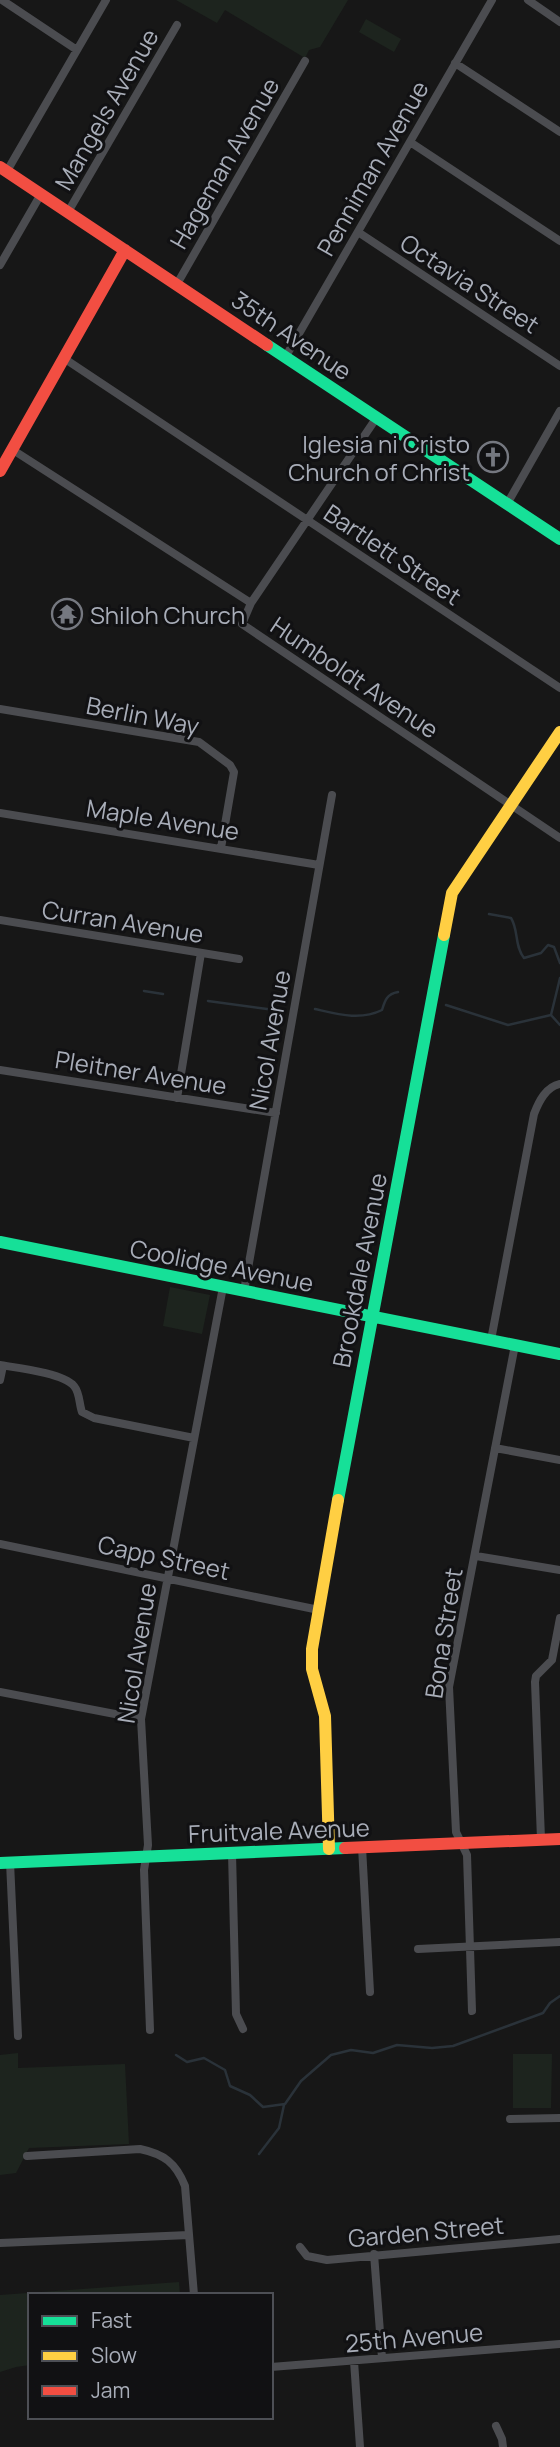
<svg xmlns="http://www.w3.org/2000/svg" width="560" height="2447" font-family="Manrope,sans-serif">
<rect width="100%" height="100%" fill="#171717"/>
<path fill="#1d241e" d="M176,0H348L320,47L309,50L305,58L225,10L217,23Z
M366,19L401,39L394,52L359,32Z
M170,1287L210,1295L202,1334L163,1326Z
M18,2053V2068L125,2064L129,2144L29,2148L16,2173L0,2175V2055Z
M513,2054H552L551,2108H513Z
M179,2282L180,2295H30V2365L16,2367L0,2372V2295Z"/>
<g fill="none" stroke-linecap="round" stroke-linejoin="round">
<path stroke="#2a3239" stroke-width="2.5" d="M489,914L511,918C519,931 514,945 524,958L541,953L548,945L554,947L560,963
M144,991L163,994
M208,1001L282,1011
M446,1005L508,1025L551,1015
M315,1009C337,1014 360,1021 382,1010C385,1000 387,994 398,992
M551,1015L560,978
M551,1015L560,1025
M176,2055L187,2062L204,2058L225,2070L230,2086L250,2095L263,2107L285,2104L301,2081L331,2055L351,2050L373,2053L397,2045L432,2048L453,2046L543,2013L550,2003L560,1996
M259,2154L279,2128L284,2105"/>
<path stroke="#4b4c50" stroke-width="8" d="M2,0L77,50
M528,0L560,22
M455,63L560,132
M410,142L560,241
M7,171L106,0
M68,212L177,25
M358,232L560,366
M0,265L41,194
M177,284L305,61
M286,356L492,0
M65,359L560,688
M13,450L251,603L242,624L560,838
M507,504L560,411
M251,603L377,417
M0,709L199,742L230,765L234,772L221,848
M0,813L319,865
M0,920L239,959
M0,1070L276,1113
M177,1098L201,953
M244,1291L332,795
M491,1340L534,1114C539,1101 546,1087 560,1084
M0,1365C18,1368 63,1373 74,1386C80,1393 79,1404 82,1412L94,1418L194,1438
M0,1380L3,1366
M495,1448L560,1460
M0,1544L319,1610
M476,1556L560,1570
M0,1692L141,1719
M541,1839L535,1682L536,1676L552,1660L560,1618
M362,1847L370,1992
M232,1853L236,2014L243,2029
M10,1862L18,2036
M418,1949L560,1942
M472,2011L467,1855L456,1832L449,1687L515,1345
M150,2030L144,1870L148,1845L141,1719L223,1287
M510,2119L560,2118
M27,2156L140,2149C164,2154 176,2163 185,2186L194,2295
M0,2243L189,2235
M300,2247L307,2256L327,2260L560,2239
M374,2254L382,2358
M354,2361L360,2447
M271,2367L560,2344
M496,2426L502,2439L503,2447"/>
<path stroke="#16e098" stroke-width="12" d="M267,345L560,539
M0,1242L560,1354
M338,1500L444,935
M0,1863L345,1848"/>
<path stroke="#ffcf43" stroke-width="12" d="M444,935L452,893L560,732
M329,1849L325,1716L312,1669V1649L338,1500"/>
<path stroke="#f24e42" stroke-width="12" d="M0,167L267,345
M0,471L125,250
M345,1848L560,1839"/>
</g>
<defs>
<g id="church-ring" transform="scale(1.575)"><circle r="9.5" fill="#111113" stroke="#757880" stroke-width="1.5"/><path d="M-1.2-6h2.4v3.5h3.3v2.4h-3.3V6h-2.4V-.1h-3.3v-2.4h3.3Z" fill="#757880"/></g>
<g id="temple-ring" transform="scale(1.575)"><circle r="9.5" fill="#111113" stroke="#757880" stroke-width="1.5"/><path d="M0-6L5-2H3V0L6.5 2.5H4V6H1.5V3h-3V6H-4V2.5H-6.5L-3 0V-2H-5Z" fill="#757880"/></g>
</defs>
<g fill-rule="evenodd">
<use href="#church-ring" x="493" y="457"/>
<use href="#temple-ring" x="67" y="614"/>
</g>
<g text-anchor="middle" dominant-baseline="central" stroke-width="6" stroke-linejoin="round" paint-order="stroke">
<g font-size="24" fill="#a8adb8" stroke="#111113">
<text transform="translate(106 109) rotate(-60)">Mangels Avenue</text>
<text transform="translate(224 163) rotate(-60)">Hageman Avenue</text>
<text transform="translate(372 168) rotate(-60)">Penniman Avenue</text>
<text transform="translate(470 283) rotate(33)">Octavia Street</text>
<text transform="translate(292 335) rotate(34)">35th Avenue</text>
<text transform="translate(393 554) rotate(34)">Bartlett Street</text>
<text transform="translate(355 677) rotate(34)">Humboldt Avenue</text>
<text transform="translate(143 715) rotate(11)">Berlin Way</text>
<text transform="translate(163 819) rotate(9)">Maple Avenue</text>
<text transform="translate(123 921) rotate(9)">Curran Avenue</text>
<text transform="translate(269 1040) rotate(-80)">Nicol Avenue</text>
<text transform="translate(141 1072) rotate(9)">Pleitner Avenue</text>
<text transform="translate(222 1265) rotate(11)">Coolidge Avenue</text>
<text transform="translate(359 1270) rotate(-79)">Brookdale Avenue</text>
<text transform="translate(164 1557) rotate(12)">Capp Street</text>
<text transform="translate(443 1633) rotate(-81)">Bona Street</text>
<text transform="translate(136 1653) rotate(-81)">Nicol Avenue</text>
<text transform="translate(279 1830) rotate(-2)">Fruitvale Avenue</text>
<text transform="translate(426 2231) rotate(-5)">Garden Street</text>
<text transform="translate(414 2337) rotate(-5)">25th Avenue</text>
</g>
<g font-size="24" fill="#a8adb8" stroke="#111113" text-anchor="end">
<text x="470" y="443">Iglesia ni Cristo<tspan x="470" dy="28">Church of Christ</tspan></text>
<text x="90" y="614" text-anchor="start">Shiloh Church</text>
</g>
</g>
<rect x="28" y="2293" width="245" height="126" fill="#111113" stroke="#4d4f55" stroke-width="2"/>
<rect x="42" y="2316" width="35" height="10" fill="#16e098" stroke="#4d4f55" stroke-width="2"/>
<text x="91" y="2328" font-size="21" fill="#a8adb8">Fast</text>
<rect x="42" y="2351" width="35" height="10" fill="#ffcf43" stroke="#4d4f55" stroke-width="2"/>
<text x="91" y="2363" font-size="21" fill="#a8adb8">Slow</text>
<rect x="42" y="2386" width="35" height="10" fill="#f24e42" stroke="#4d4f55" stroke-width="2"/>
<text x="91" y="2398" font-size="21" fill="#a8adb8">Jam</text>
</svg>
